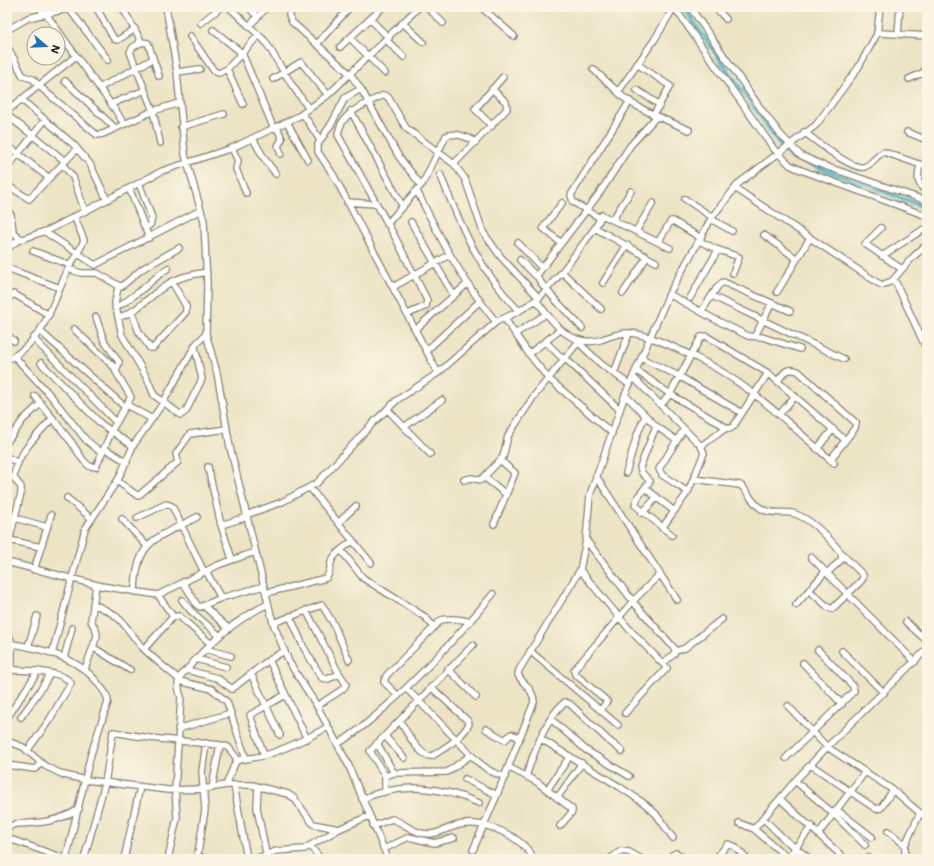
<svg xmlns="http://www.w3.org/2000/svg" width="934" height="866" font-family="Mali,sans-serif">
<rect width="100%" height="100%" fill="#fcf5e5"/>
<filter id="ink" filterUnits="userSpaceOnUse"><feTurbulence type="fractalNoise" baseFrequency=".025" numOctaves="2"/><feDisplacementMap in="SourceGraphic" scale="8" xChannelSelector="R" yChannelSelector="G"/><feConvolveMatrix kernelMatrix="1 2 1 2 8 2 1 2 1" color-interpolation-filters="sRGB"/></filter>
<filter id="wash" filterUnits="userSpaceOnUse"><feTurbulence type="fractalNoise" baseFrequency=".012" numOctaves="4" result="noise"/><feDisplacementMap in="SourceGraphic" scale="16" xChannelSelector="R" yChannelSelector="G"/><feGaussianBlur stdDeviation="0.9" result="paint"/><feColorMatrix in="noise" values="0 0 0 0 0 0 0 0 0 0 0 0 0 0 0 0 0 1.4 0 .05"/><feComposite in="paint" operator="in"/></filter>
<g filter="url(#wash)">
<rect width="100%" height="100%" fill="#ece4c4"/>
<g fill="none" stroke-linecap="round" stroke-linejoin="round">
<path stroke="#53bbd0" stroke-width="4.5" d="M683,7L778,142L791,157L927,208"/>
</g>
</g>
<g filter="url(#ink)">
<g fill="none" stroke-linecap="round" stroke-linejoin="round">
<g stroke="#848070" stroke-width="8">
<path id="street" d="M41,7L43,15
M96,7L114,39L118,40L135,29
M122,7L140,39L139,44L133,47L130,52L153,111L160,143
M166,7L177,72L185,155L204,221L207,285L206,334L217,373L230,447L273,623L289,662L317,706L348,764L388,859
M229,7L265,41L292,85L309,109
M248,7L258,17
M293,7L289,15L292,22L350,74L361,89L399,157L421,185
M427,7L443,23
M481,7L514,36
M690,7L761,109L780,134L800,155L822,165L927,201
M715,7L726,19
M70,10L108,60
M46,14L116,111L124,124
M370,19L389,38
M201,23L221,7
M403,23L423,42
M249,26L267,7
M7,30L28,18L76,7
M213,30L242,53L274,129
M877,34L880,7
M898,34L900,7
M190,36L214,71L219,73L227,69L259,35
M350,38L385,73
M386,40L404,57
M141,42L148,43L159,76
M317,44L350,7
M7,46L23,76L33,79L39,86L97,135L103,134L153,111L179,103
M340,47L383,7
M637,64L670,86L654,114
M227,69L243,104
M593,69L618,92
M925,71L927,48
M177,72L200,69
M273,79L301,62L328,95
M909,79L927,71
M65,81L115,128
M99,88L153,59
M361,89L345,98L332,123L318,144V152L334,176L438,373
M637,90L660,105
M21,99L74,145L90,164L107,200
M111,104L145,90
M7,111L76,56
M351,111L403,207
M303,114L320,140
M7,115L65,161
M287,122L308,160
M492,126L475,109L503,77
M181,127L224,114
M277,127L282,139L278,146L281,154
M689,130C671,122 629,106 618,92L655,39L674,7L774,149L790,165L801,170L927,216
M804,132C815,140 851,170 864,167C872,165 876,155 884,152L927,167
M907,132L927,140
M253,139L264,158L276,174
M7,145L49,178
M232,148L238,161L236,169L246,193
M62,164L73,177L85,211
M454,164L507,109L506,102L492,89
M920,164C918,176 915,184 927,191
M7,168L45,120
M440,174C461,227 479,270 519,311
M139,183L152,218L150,225L145,228
M7,185L29,199L77,149
M129,188L149,238
M735,188L878,283L882,285L892,281L896,283L927,350
M417,191C441,240 461,279 496,322
M685,199L712,217
M347,202L376,204
M7,210L11,215L13,231
M600,218L573,202L571,195L630,101
M613,219L631,191
M711,219L732,231
M411,222L453,294
M387,224L423,183L446,136C455,132 468,137 476,142
M7,227L21,239
M595,228L656,262
M881,228L865,244L902,269
M636,231L653,203
M45,232L95,265L201,210
M764,235L797,259
M699,241L716,249L739,257L733,273
M658,242L671,221H673L701,238
M518,243L542,268
M561,243L543,228L562,203
M7,249L17,241L51,229L162,171L232,148L299,116L328,95L419,7
M33,251L70,265
M882,256L927,227
M520,260L536,276
M7,268L60,288
M68,269L81,273H97L121,287L142,269L179,248
M562,272L601,309
M892,281L911,259L927,244
M603,283L627,245
M118,287L115,303L122,335L147,378L154,395L181,415L186,411L202,379L195,347
M393,287L449,255
M777,292L810,238
M623,293L647,257
M669,294L712,318L748,336L762,337L800,349
M712,296L844,359
M690,298L718,250
M7,299L14,294L49,315
M536,300C552,321 569,348 600,340C610,337 619,332 629,333C649,334 677,349 695,357C748,382 790,425 834,463
M115,308C135,298 150,281 168,268
M701,312L718,286L723,282L790,311
M132,313L139,332L150,348H153L186,312V306L172,282
M408,314L426,306L427,300L394,235L338,135C340,112 366,104 384,95L388,97L406,128L454,164L465,179L483,232L501,257L539,298
M118,318C139,311 152,293 171,282C182,276 194,274 207,272
M505,319L529,354L548,378L612,433
M582,328C574,319 538,284 537,275L601,191L630,146L657,116
M74,329L116,369
M416,329L467,284
M40,331L125,407
M515,334L546,314
M7,335L14,341
M755,336L772,303
M33,338L116,422
M546,342L564,360
M578,342L601,364L630,385
M427,350L480,301
M529,354L560,330
M14,356L50,395L86,440L102,453
M565,358L620,410
M641,358L679,376L742,413
M7,360C45,342 53,301 69,267C74,258 81,249 84,240L74,216
M41,363L101,424L133,446
M636,370L670,394L729,429L733,427L768,373
M614,373L629,333
M633,377L701,446L704,453L688,492L662,528
M778,381C784,372 787,367 798,371L856,423L855,428L830,460
M625,395L656,426L676,440
M35,396L72,443L83,460L89,466L96,467L113,428L131,397L116,372L119,362L104,341L96,317
M127,405L152,419
M661,405L670,394L701,337L706,336L768,373L845,440
M387,409L430,454
M779,415L795,396
M656,426L640,467L642,473L650,481L638,497L635,505L672,535
M404,427L442,400
M684,429L659,469L662,475L688,492
M7,442L23,420L41,403
M701,446L726,428
M104,448L127,462
M817,449L833,429
M7,457L18,463
M208,467L221,525L232,559
M626,473L637,435L645,416
M596,476L677,600
M484,477L506,494
M694,479L740,485C747,489 751,503 762,509C772,515 782,511 792,513C811,518 831,540 842,554L841,560L827,573
M464,480L471,478L481,480L503,457L508,436L534,396L580,340
M117,481L138,496L178,462L176,454L190,434L227,429
M310,488L371,563
M645,488L674,511
M67,498L92,519
M642,513L657,497
M246,515L282,502L317,483L372,424L397,400L438,373L496,322L519,311L539,298L562,272L595,228L602,215L670,248
M15,518L47,527
M137,518L166,504L172,506L204,572
M122,519L147,546
M338,523L356,506
M494,524L515,473L500,460
M221,525L247,517
M9,540L41,547
M586,540L635,604L675,649L674,654L663,663
M7,549L21,493V487L14,478C15,455 38,434 53,418
M341,550L363,578L425,617L434,627
M811,557L915,662
M7,562L101,586L158,595L218,565L255,552
M34,570L51,515
M580,570L629,629L667,668L625,713
M206,571L221,598
M183,582L197,605L200,607L221,598L264,586
M809,590L829,608L832,609L861,581L863,578V575L842,554
M135,592C136,539 156,539 197,517
M266,593L326,578C331,573 329,566 332,560C336,552 346,546 353,541
M182,600L191,611L220,636
M93,604C124,617 121,622 141,646C152,658 167,669 179,679
M796,605L825,572
M204,606L229,629
M306,610L336,668L346,684L343,689L317,706
M290,616L304,648L322,678L328,679L339,674
M172,617L179,616L211,644
M906,622L927,641
M273,623L322,605L333,623L349,660
M7,632L12,643V670
M7,643C40,648 80,657 100,686C104,691 108,695 108,702L91,754L66,859
M28,647L37,616
M94,648L130,670
M144,649L172,618V615L158,595
M205,649L231,656
M927,649L827,747L893,790L920,813L927,815
M530,651L618,725
M676,651L685,648L722,619
M842,651L884,693
M52,654L85,529L119,478L133,446L161,406L196,344L206,334
M64,658L72,628
M196,659L226,667
M269,660L307,739
M803,663L842,704
M85,669L97,636L96,630L91,621L96,585
M448,669L476,697
M7,670C22,670 63,670 71,683L50,719L28,750
M187,670L217,678L232,689L266,662L284,651
M251,674L280,735
M179,681L212,689L227,702L246,759
M406,688L478,762L490,771L505,777
M398,696L384,682L386,676L441,620C448,618 465,619 470,622
M601,710L607,701L575,674L574,670L633,601L660,574
M21,717L41,689L50,674
M7,718L38,671
M552,720L586,750L629,776
M400,721C406,731 420,758 432,756C446,747 461,739 469,724L468,721L431,687
M178,729L231,713
M486,729L505,740L511,734L518,737
M385,736L404,758
M541,739L620,787L645,804L656,814L673,838
M7,741L23,747L45,766L64,775L86,780L168,790L204,789L226,785H252L288,794L294,798L313,824L339,829
M377,743L394,773
M337,744C354,735 367,723 381,711C422,675 459,635 493,594
M264,755L250,715L285,695
M471,755L447,772L394,773L385,776L370,751L473,645
M786,758L854,691L853,686L818,650
M7,765L35,769L41,763
M811,765L876,809L881,808L893,790
M508,767L537,782L572,809V812L560,826
M526,776C534,753 546,717 565,702L570,704L608,740L622,751
M465,779L497,795
M795,781L834,814L865,845
M226,785L236,761C245,758 256,758 266,755C288,748 308,738 328,727
M234,785L247,859
M258,787L257,808L266,853
M212,788L220,745
M385,790V776
M547,790L570,756
M557,798L582,763
M362,799C403,782 439,786 479,803
M780,799L845,859
M837,810L872,837
M763,818L785,840L810,859
M739,823L754,829L789,859
M373,826L392,819C405,823 414,834 429,834C439,834 449,827 459,825C484,819 522,836 534,859
M754,829L795,781L827,747L788,706
M7,830L10,826L16,824C40,823 58,822 79,809
M888,831L905,845
M819,833L865,772
M7,838L66,859
M310,846L321,859
M384,849L409,837L434,843L454,838
M473,850L497,795L534,702C534,690 523,684 518,675L519,670L580,570L586,540L590,495L625,395L669,294L712,217L739,183L816,125L858,68L877,34L881,33L927,36
M198,856L207,859
M869,858L871,859
M84,859L105,783L113,732L150,738L220,745L228,747L238,760
M124,859L140,787
M168,859L177,818L175,790L181,697C179,691 177,685 179,679C181,674 186,671 189,667C211,641 237,619 268,604
M197,859L205,810L202,772L206,743
M255,859L276,851L304,849L339,829L369,816
M610,859L621,851L629,852L641,859
M670,859L672,855L676,853L686,859
M715,859L728,844L734,846L747,859
M787,859L812,826
M905,859V845L920,813"/>
</g>
<use href="#street" stroke="#fff" stroke-width="5.5"/>
</g>
</g>
<rect width="934" height="866" fill="none" stroke="#fcf5e5" stroke-width="24"/>
<g transform="translate(46 46) rotate(109)"><circle r="19" fill="#fcf5e5" stroke="#a29e95"/>
<path d="M0-3L7 15L0 10L-7 15Z" fill="#1f6fb2"/>
<text y="-6" font-size="11" font-weight="bold" text-anchor="middle" fill="#1c1c1c">N</text>
</g>
</svg>
